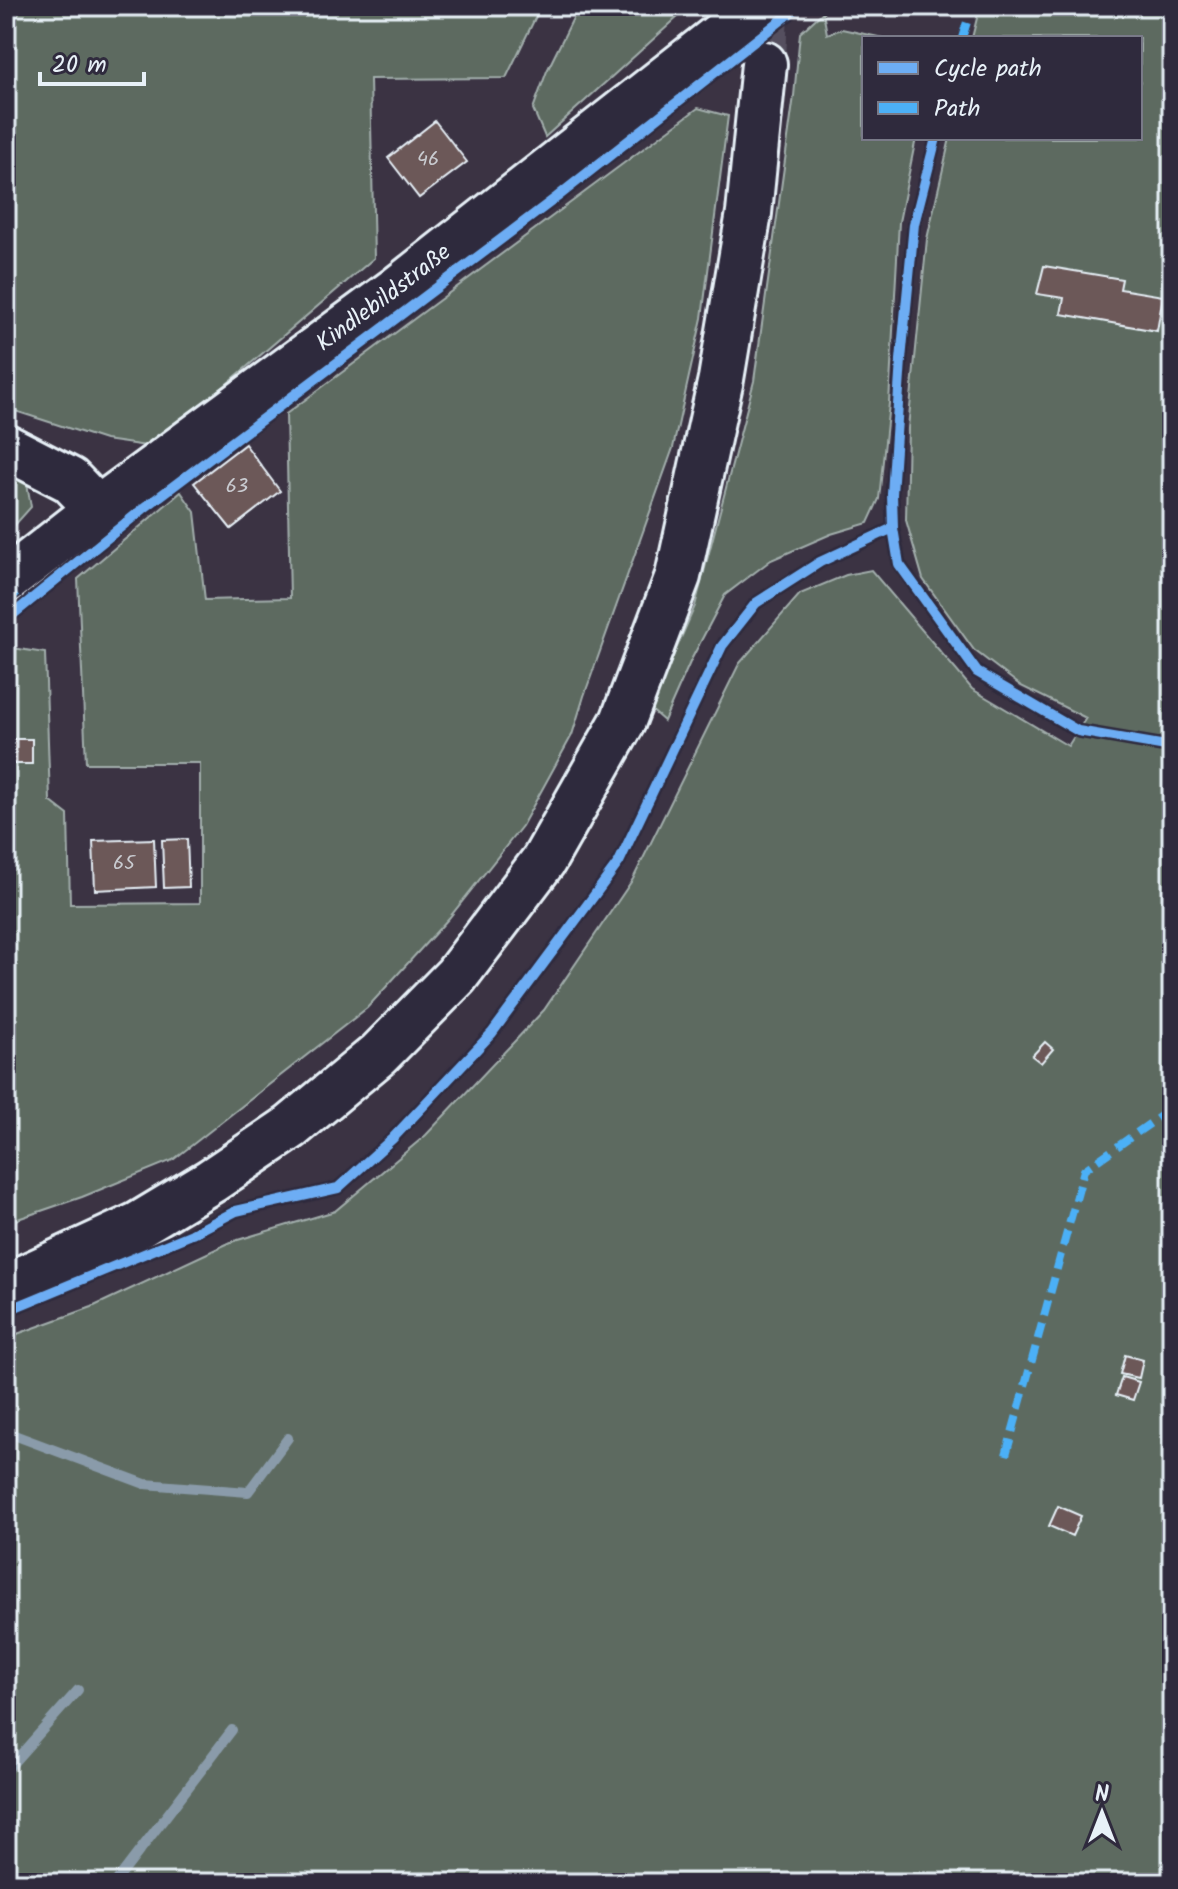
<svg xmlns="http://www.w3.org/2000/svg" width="1178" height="1889" font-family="Kalam,sans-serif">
<rect width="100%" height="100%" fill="#3b3343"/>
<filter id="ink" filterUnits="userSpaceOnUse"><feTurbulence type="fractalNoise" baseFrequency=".0125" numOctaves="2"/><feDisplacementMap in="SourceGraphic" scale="16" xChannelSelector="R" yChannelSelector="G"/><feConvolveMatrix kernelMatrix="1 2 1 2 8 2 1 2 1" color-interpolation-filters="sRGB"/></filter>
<g filter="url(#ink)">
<path fill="#5d6b61" stroke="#a2aeac" stroke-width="2" d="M6,6H541L506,78L370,79L374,258L153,447L105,440L6,408Z
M579,6H690L545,137L533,109L547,71Z
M980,6H1172V1883H6V1338L92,1307L231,1242L335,1211L426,1135L544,1010L633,879L739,664L800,594L846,575L871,570L972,689L1068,746L1086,718L1021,686L974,650L923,579L906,520L908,428L927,239L950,138H1140V38H972Z
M823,12L827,34L842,29L883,38H864V138H916L899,222L889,403L879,499L868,523L831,534L771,560L725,595L691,660L664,721L650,709L695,606L754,381L794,96L800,33Z
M698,108L728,116L702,318L673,448L584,696L572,735L522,826L449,918L367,1008L173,1160L82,1197L6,1223V647L45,653L50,801L68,815L70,904L200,903V763H86L78,579L181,492L195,512L205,600L290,598L286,414Z
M6,465L26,477L31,507L6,535Z"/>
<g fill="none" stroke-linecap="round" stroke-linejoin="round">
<path stroke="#8a9baa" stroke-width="10" d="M6,1432L145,1484L248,1492L288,1438
M6,1771L78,1690
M115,1883L232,1730"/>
</g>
<path fill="#6c5859" stroke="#e8f1f8" stroke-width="2" d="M435,121L467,162L419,198L388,158Z
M1044,266L1122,279L1120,289L1163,296L1157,331L1061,314L1064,298L1037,294Z
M245,444L280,491L231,529L194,483Z
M13,739H32V764H13Z
M154,839L156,887L95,890L93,841Z
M187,839L189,887L164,888L162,840Z
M1045,1042L1053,1049L1041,1063L1032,1056Z
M1125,1355L1143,1360L1139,1378L1120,1374Z
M1122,1377L1139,1382L1133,1400L1116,1395Z
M1058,1506L1081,1516L1072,1536L1049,1526Z"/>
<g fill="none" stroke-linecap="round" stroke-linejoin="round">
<path stroke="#55505e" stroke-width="44" stroke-dasharray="44 22" stroke-linecap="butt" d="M764,64L766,6"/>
<g stroke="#e8f1f8" stroke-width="50">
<path id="minor" d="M6,447L70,480L98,509"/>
</g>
<g stroke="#e8f1f8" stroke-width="50">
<g id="major">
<path id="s1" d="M6,581L98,509L397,289L757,6"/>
<path d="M6,1286L138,1225L211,1181L291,1127L379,1054L456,976L544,860L623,721L678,576L721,379L749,213L764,64"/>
</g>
</g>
<use href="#minor" stroke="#2f2a3d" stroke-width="44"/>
<use href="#major" stroke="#2f2a3d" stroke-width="44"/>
<path stroke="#4cb0f7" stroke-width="8" stroke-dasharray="16 8" stroke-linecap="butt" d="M962,38L972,6
M6,586L23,607
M1006,1455L1084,1170L1172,1108"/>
<g stroke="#2f2a3d" stroke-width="15">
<path id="cycleway" d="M936,138L914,224L901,360L892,494L893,528L899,564L977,672L1078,731L1172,747
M6,620L143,509L557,197L799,6
M6,1311L192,1234L236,1211L338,1188L392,1139L492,1033L619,862L722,646L756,603L820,562L893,528"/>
</g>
<use href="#cycleway" stroke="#6dadf4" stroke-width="10"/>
</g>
</g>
<g text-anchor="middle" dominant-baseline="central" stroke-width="8" stroke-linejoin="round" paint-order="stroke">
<g font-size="20" fill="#c9cbd0">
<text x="428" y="160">46</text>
<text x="237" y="487">63</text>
<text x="124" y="864">65</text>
</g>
<g font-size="24" fill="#e8f1f8" stroke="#2f2a3d">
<text stroke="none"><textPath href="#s1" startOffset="472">Kindlebildstraße</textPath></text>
</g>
</g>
<rect width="1178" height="1889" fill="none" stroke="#2f2a3d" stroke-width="32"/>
<rect x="16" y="16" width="1146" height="1857" fill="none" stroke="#e8f1f8" stroke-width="3" filter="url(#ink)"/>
<rect x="862" y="36" width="280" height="104" fill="#2f2a3d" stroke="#797a88" stroke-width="2"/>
<rect x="878" y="62" width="40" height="12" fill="#6dadf4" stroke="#797a88" stroke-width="2"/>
<text x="934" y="76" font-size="24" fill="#e8f1f8">Cycle path</text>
<rect x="878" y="102" width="40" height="12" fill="#4cb0f7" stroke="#797a88" stroke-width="2"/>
<text x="934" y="116" font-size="24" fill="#e8f1f8">Path</text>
<g transform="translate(1102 1813)" stroke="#2f2a3d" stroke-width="6" paint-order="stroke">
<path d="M0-6L14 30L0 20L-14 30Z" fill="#e8f1f8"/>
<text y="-12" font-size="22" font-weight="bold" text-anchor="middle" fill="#e8f1f8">N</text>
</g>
<path d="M40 72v12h104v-12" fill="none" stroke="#e8f1f8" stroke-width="4"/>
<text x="52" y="72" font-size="24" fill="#e8f1f8" stroke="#2f2a3d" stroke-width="6" paint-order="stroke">20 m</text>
</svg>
